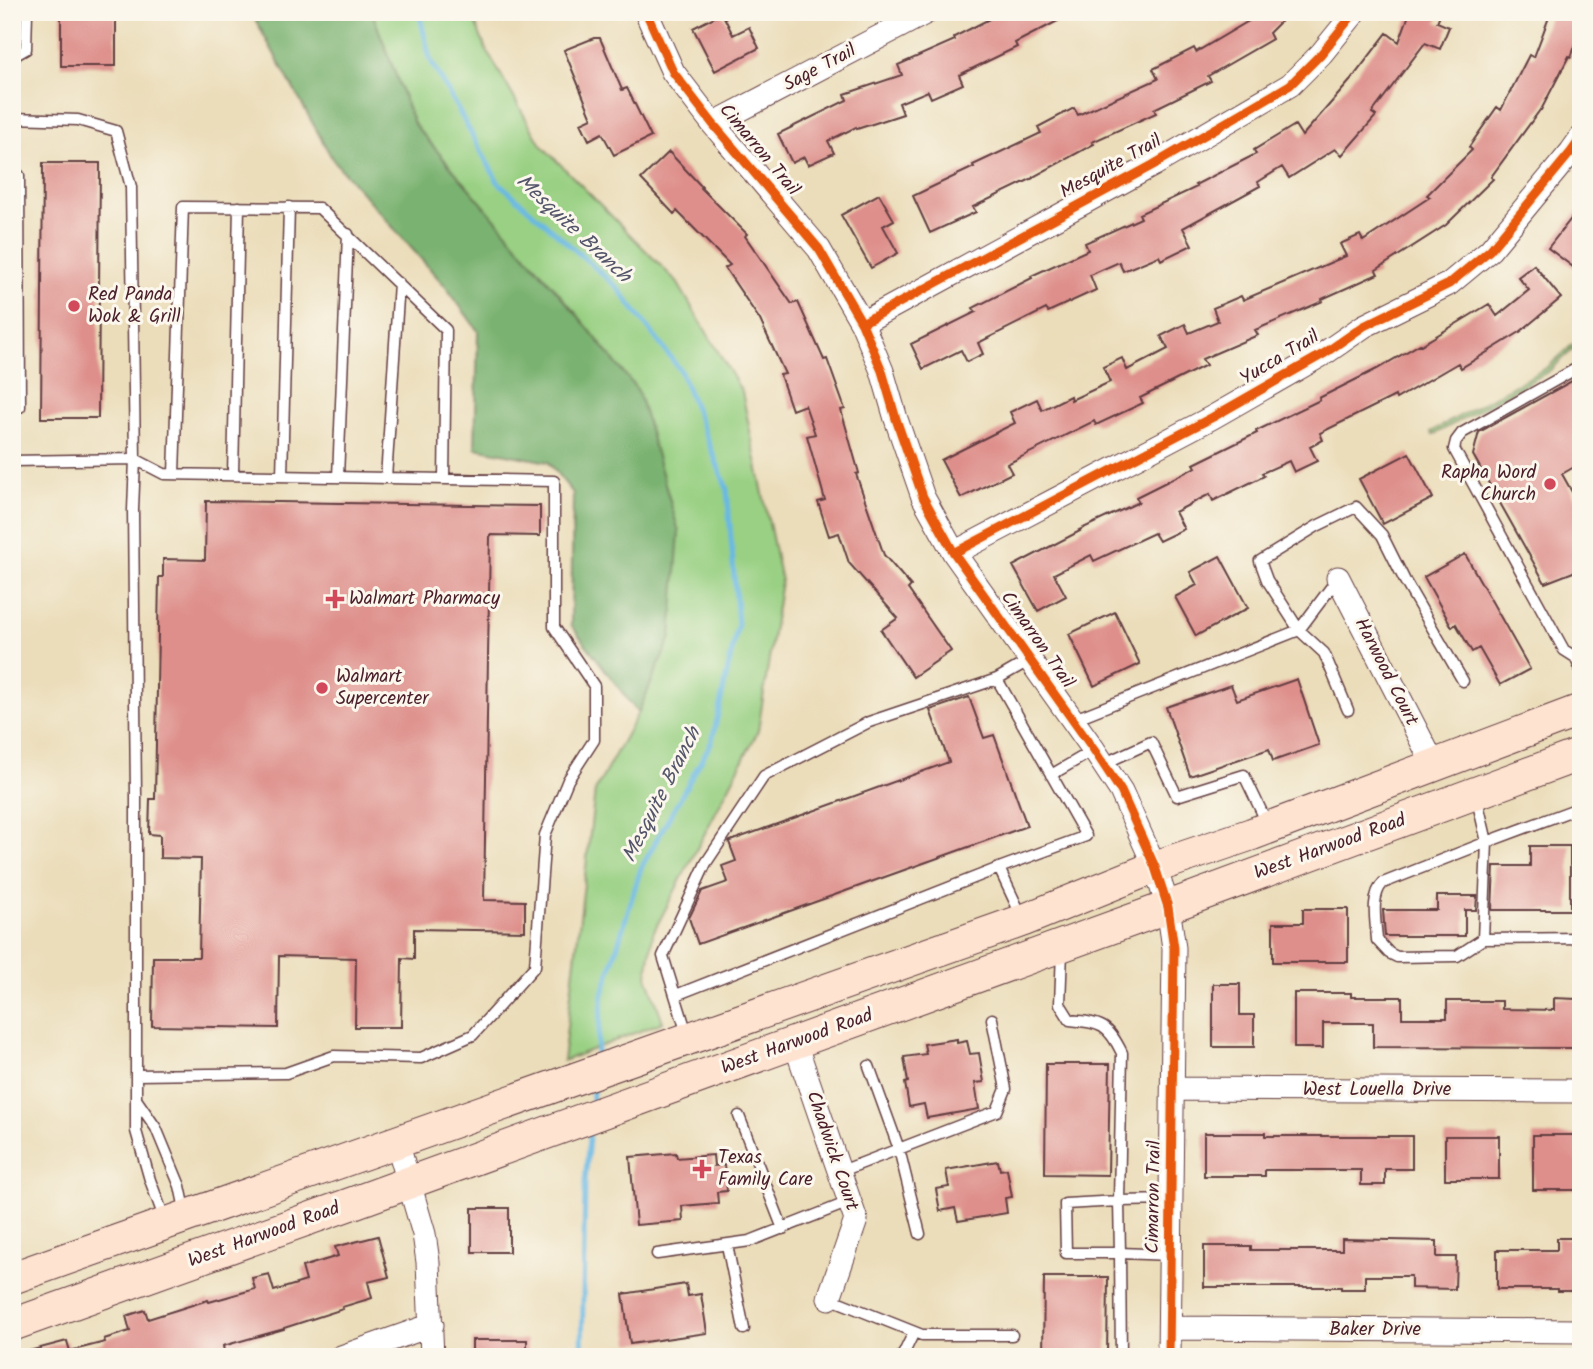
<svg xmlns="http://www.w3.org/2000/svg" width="1593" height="1369" font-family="Kalam,sans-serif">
<rect width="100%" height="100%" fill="#fbf7ec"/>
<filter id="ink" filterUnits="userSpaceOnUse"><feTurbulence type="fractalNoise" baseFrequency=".0143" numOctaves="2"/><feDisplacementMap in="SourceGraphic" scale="14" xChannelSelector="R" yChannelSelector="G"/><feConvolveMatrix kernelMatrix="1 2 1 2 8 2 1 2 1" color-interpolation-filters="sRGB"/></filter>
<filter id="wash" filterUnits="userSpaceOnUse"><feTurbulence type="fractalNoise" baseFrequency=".00686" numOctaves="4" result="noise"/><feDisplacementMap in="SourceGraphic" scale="28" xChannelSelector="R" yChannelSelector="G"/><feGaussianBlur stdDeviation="1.57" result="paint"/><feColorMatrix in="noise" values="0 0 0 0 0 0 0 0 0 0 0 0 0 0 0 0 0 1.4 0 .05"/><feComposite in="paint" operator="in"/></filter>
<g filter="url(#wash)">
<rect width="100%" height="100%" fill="#ebddba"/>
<path fill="#99d083" stroke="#727857" stroke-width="2" d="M372,12H471L485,47L541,145L677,282L742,392L781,581L758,731L653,933L647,976L663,1022L563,1061L595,791L638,713L671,637L638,391L579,317L414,124Z
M1581,337V342L1549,371L1433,435L1431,432L1548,367Z"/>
<path fill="#7ab271" stroke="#62684e" stroke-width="2" d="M251,12H372L414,124L579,317L638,391L679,532L671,637L638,713L571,625L573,493L548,462L475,448L478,331L446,287L333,160Z"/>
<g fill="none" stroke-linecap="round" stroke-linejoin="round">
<path stroke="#68b8e3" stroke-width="5" d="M419,12L430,59L498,182L617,287L680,370L727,489L738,624L712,741L641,868L603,994L596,1061
M592,1103L594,1082
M582,1357L585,1182L590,1127"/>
</g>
<g id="blocks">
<path fill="#de8f8b" d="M61,12H116V66H61Z
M1003,12H1075L1015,43L1017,47L959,75L963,84L931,98L928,91L899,103L903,114L857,129L856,127L828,141L834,153L808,165L804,157L792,163L778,134L847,100L845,94L902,75L898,65L955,40L954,37Z
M1264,12H1290L1269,33L1272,39L1208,76L1211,81L1154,109L1156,113L1092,142L1094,144L1033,177V178L973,207L976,212L930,233L913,196L974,167L973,165L1041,133L1038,127L1074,108L1078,115L1158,79L1153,69L1194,48L1196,52Z
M1410,12H1441L1437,22L1449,27L1440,49L1425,43L1372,113L1376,116L1342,155L1335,149L1289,178L1282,167L1258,182L1260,186L1183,228L1192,245L1161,260L1159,256L1123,271L1119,262L1090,275L1096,290L1048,312L1046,309L978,343L983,354L967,362L961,350L923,369L911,344L976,312L973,308L1032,278L1031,276L1088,250L1085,243L1141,218L1139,214L1197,187L1195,185L1256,154L1254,150L1295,125L1302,136L1350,81L1387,33L1399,42Z
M1551,12H1581V31L1571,57L1569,56L1541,110H1540L1491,177L1493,179L1446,225L1376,270L1378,274L1322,299L1323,301L1255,330L1258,335L1202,359L1206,365L1140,398L1143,403L1096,425L1094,421L1007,464L1012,473L961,498L941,460L1015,423L1010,412L1037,399L1042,410L1070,396L1071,400L1110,382L1103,367L1122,358L1127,370L1168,349L1161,336L1185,324L1189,333L1218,321L1213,308L1241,296L1243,300L1346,256L1340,244L1360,235L1363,241L1430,197L1427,195L1472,150L1469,147L1497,107L1501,110L1529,55L1534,57Z
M722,13L733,35L749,27L759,48L715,71L693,28Z
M594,38H600L622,90L627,88L651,137L614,155L602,133L589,140L581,123L592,118L564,50Z
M669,152L702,187L701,188L747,234L745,236L792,304L798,302L824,360L827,359L845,409L841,410L859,473L856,474L884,555L911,586L908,589L951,651L913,677L881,630L898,618L849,563L839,533L829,536L818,502L825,500L807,436L815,434L805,405L792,410L780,375L785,374L760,320L725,268L730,265L677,211L674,214L641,179Z
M43,163H100L98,418H41Z
M879,194L894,220L883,226L898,253L871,268L841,215Z
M1581,206V273L1548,248Z
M1534,265L1561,298L1520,332L1461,368L1458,363L1396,399L1395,396L1320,433L1323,440L1310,447L1317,461L1294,472L1289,461L1262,473L1264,476L1213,501L1210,494L1175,512L1184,529L1159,541L1154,533L1094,561L1091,555L1054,574L1066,596L1038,611L1013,566L1080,531L1079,530L1139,502L1136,497L1196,467L1194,464L1257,433L1256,431L1320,400L1319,398L1377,369L1420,344L1421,345L1489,304L1497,316L1529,290L1518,277Z
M1581,376V463L1562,474L1581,508V569L1545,583L1473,455L1479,432Z
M1409,453L1433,498L1383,524L1359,479Z
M206,501L540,506V536L490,535L484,900L525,901V931L414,929V959L402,958L401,1027H355L356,958L279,956L278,1028L152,1026L153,957H199L201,859L160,858V835L149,834L150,799H155L159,577H163V559L205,560Z
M1465,554L1530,669L1500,685L1479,648L1472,652L1456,624L1452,627L1424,577Z
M1220,556L1248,608L1196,636L1175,597L1197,585L1190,572Z
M1115,612L1140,664L1094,686L1069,634Z
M1297,679L1319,745L1273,761L1269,749L1190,776L1166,707L1231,685L1237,700Z
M969,697L984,738L994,735L1027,826L698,944L689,918L702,891L728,882L722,866L736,861L729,842L730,841L949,762L930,710Z
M1530,846H1570V910H1492L1494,866H1530Z
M1437,896H1477L1476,910H1465V936H1385L1383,910H1437Z
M1303,909H1348V962H1273V923H1303Z
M1213,984H1240V1015H1254V1047H1213Z
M1294,993H1351V997H1402V1018H1447V1001H1502V1009L1554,1010V998L1577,999V1048L1373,1047V1023H1323V1048H1294Z
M957,1039V1043L967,1041L970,1054L979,1053L984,1082L975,1083L979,1109L927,1118L924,1104L909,1107L905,1083L908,1082L904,1057L926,1054L924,1044Z
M1046,1064H1110L1108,1175L1045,1174Z
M1204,1133H1265V1136H1412V1169H1385V1185H1361V1170H1265V1176H1204Z
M1533,1135H1580V1190H1533Z
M1445,1136H1499V1179H1445Z
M676,1153L677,1158L713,1155L714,1166L724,1165L727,1191L717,1192L718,1203L682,1206L683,1221L636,1225L630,1157Z
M998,1161L1000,1170L1007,1169L1012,1197L1005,1198L1007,1213L958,1221L955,1208L940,1211L936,1189L949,1187L946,1170Z
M472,1208H509V1252H472Z
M378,1236L389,1277L368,1282L372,1298L342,1307L343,1309L284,1328V1329L223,1346L224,1351L205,1357H25V1352L67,1341L70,1351L105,1342L104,1339L130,1331L126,1316L145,1310L148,1319L208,1300L209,1302L255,1289L252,1278L269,1274L274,1291L306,1281L302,1267L338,1256L335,1247Z
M1557,1238H1581V1291H1557V1289H1497V1250H1557Z
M1342,1239L1437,1241V1257H1456L1455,1289L1411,1288V1276H1365V1289H1341V1287H1204V1246H1251V1250H1342Z
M1044,1277H1108L1107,1357H1043Z
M686,1284L688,1296L701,1294L707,1333L630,1344L623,1294Z
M472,1340H527V1357H472Z"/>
</g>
</g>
<g filter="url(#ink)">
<use href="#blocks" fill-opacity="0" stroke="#623c40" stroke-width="2"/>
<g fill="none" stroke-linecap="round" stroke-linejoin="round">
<g stroke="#623c40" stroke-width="13">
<path id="lane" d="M12,57L26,49L27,12
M12,118L78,120L116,131L131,187L135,459L133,510L136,795V1131L150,1180L165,1220
M12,175H19L20,407H12
M1581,366L1462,433L1456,441L1454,449L1564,650L1575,657L1581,670
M12,461L135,459L164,474L554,481V627L594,686V740L568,780L545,835L535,966L473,1035L421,1058L334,1056L286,1073L136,1075
M174,474L183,207L319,208L446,330L444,479
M233,475L239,207
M282,476L289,207
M338,477L348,234
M386,478L399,283
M997,679L1030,660
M1348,710L1324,653L1299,630L1267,580L1260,561L1317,526L1356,507L1382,535L1405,581L1463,681
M1072,720L1299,630L1338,578
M1103,764L1151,742L1177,796L1244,775L1268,825
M1051,775L1094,750
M1476,795L1487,842L1483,939L1581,938
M1483,939L1457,956L1397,957L1389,953L1377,940C1376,923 1370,896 1383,883L1487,842L1581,807
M1062,951L1060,1004L1070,1020C1101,1023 1108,1024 1122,1053L1119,1201L1171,1200
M676,995L999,868
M688,1037L663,956L706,863L764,776L869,722L997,679L1086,836L999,868L1022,917
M869,1066L899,1149L920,1234
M136,1099L156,1128L180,1186L186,1214
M739,1116L783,1229
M839,1172L997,1111L1006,1089L992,1019
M1119,1201L1120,1253H1066L1065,1204Z
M727,1245L744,1329
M657,1254L750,1241L849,1202
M829,1298L922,1335H1012
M902,1357L914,1332
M1121,1357L1120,1253L1171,1255"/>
</g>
<g stroke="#623c40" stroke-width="25">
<path id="street" d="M646,12L673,72L713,124L819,249L862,323L882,371L896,419L923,497L954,553L1094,750L1121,791L1155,867L1168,907L1174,948L1169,1357
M713,124L927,12
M862,323L1153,165L1290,85L1321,54L1355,12
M954,553L1213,417L1325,353L1364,326L1449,284L1490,250L1571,152L1581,138
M1338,578L1434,765
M795,1043L856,1220L829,1298
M1173,1089L1581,1091
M397,1142L424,1234L428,1262L432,1357
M1170,1328L1581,1331
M341,1357L432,1325"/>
</g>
<g stroke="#623c40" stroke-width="34">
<path id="secondary" d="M12,1278L1024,920L1155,867L1252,834L1581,710
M12,1325L353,1203L1168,907L1581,754"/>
</g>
<use href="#lane" stroke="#fff" stroke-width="10"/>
<use href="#street" stroke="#fff" stroke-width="23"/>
<use href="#secondary" stroke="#fee3d1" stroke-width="32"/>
<g stroke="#fbf7ec" stroke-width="13">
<path id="cycleway" d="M646,12L673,72L713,124L819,249L862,323L882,371L896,419L923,497L954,553L1094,750L1121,791L1155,867L1168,907L1174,948L1169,1357
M862,323L1153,165L1290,85L1321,54L1355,12
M954,553L1213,417L1325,353L1364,326L1449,284L1490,250L1571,152L1581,138"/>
</g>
<use href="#cycleway" stroke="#e8590c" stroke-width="9"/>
</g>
</g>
<g fill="#d1495b" stroke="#fbf7ec" stroke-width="2.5">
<circle cx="74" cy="306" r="7"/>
<circle cx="1550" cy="484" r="7"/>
<path d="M331.5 588.5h7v7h7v7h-7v7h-7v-7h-7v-7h7z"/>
<circle cx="322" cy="688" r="7"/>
<path d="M698.5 1158.5h7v7h7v7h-7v7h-7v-7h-7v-7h7z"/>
</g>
<g text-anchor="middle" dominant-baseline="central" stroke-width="6" stroke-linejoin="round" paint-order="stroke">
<g font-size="19" fill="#4a1f2b" stroke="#fbf7ec">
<text transform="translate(820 68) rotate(-28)">Sage Trail</text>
<text transform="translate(759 150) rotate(50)">Cimarron Trail</text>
<text transform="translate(1111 167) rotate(-29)">Mesquite Trail</text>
<text transform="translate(1280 358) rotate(-31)">Yucca Trail</text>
<text transform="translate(1037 640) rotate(55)">Cimarron Trail</text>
<text transform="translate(1386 672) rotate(63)">Harwood Court</text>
<text transform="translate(1330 847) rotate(-20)">West Harwood Road</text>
<text transform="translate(797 1042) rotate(-20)">West Harwood Road</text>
<text x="1377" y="1090">West Louella Drive</text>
<text transform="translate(832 1151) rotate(71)">Chadwick Court</text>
<text transform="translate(1154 1197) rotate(-89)">Cimarron Trail</text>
<text transform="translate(264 1235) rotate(-20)">West Harwood Road</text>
<text x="1375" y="1330">Baker Drive</text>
</g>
<g font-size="19" fill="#4a1f2b" stroke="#fbf7ec" text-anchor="start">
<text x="88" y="295">Red Panda<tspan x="88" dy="22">Wok &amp; Grill</tspan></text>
<text x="1536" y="473" text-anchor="end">Rapha Word<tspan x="1536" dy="22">Church</tspan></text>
<text x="349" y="599">Walmart Pharmacy</text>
<text x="336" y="677">Walmart<tspan x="336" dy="22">Supercenter</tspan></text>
<text x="718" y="1158">Texas<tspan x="718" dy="22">Family Care</tspan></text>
</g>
<g font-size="21" font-style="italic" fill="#54556b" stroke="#fbf7ec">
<text transform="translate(573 229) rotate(43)">Mesquite Branch</text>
<text transform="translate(662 795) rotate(-63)">Mesquite Branch</text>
</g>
</g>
<rect width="1593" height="1369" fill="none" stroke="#fbf7ec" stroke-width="42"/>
</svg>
